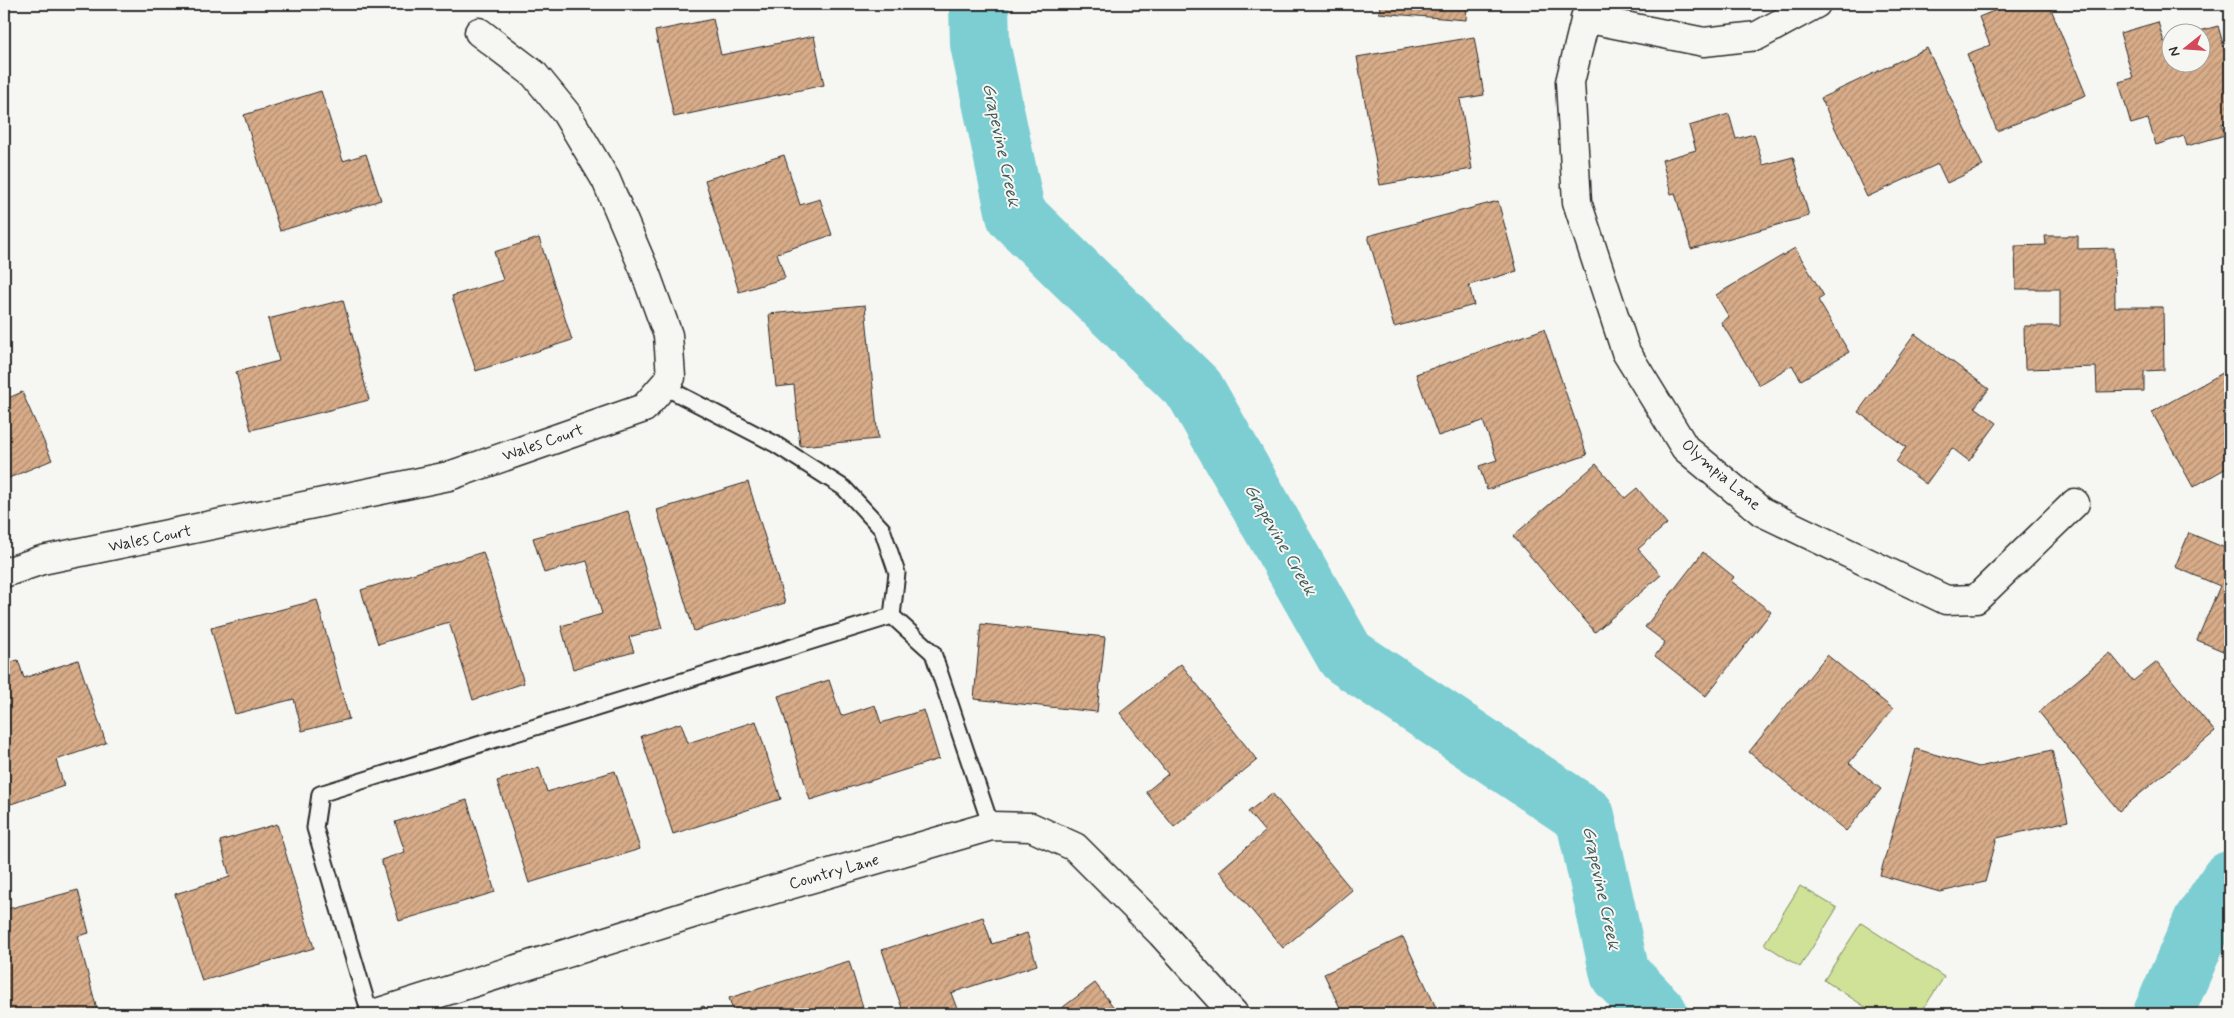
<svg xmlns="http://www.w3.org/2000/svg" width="2234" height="1018" font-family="Mynerve,sans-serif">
<defs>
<pattern id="building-hatch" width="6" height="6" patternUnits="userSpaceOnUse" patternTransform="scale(1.25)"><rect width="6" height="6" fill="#d8ac89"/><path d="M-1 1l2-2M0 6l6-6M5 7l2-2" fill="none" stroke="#af8c70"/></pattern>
</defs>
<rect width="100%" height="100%" fill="#f6f6f2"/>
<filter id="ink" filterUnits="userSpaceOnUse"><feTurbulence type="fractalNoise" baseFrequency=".02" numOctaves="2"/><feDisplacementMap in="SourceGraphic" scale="10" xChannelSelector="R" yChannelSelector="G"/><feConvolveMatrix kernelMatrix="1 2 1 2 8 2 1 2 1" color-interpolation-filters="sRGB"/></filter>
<g filter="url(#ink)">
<path fill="#cfe297" stroke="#7d8661" d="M1800,886L1837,908L1800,967L1764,944Z
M1861,923L1944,977L1920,1014H1876L1824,980Z"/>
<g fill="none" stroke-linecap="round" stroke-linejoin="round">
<path stroke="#5c8d8f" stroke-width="10" d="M2203,922L2230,930"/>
<path stroke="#7cced2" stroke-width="60" d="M979,4L980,44L1016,215L1195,390L1346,656L1585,816L1620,974L1658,1014
M2163,1014L2203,922L2230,881"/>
</g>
<path fill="url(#building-hatch)" stroke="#2b2b2b" d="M1380,4H1467L1466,20L1379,13Z
M2011,4H2049L2086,95L1997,131L1967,54L1990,45L1979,17Z
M713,19L721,55L814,36L824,85L674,117L655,31Z
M2158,22L2164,42L2172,39V62H2202V32H2196L2218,26L2230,68V122L2221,124L2225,135L2187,146L2184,136L2156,145L2148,119L2131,124L2119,82L2133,78L2120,33Z
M1474,37L1484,95L1460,99L1472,169L1380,185L1357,57Z
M1927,48L1983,166L1947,183L1938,164L1867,197L1821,98Z
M321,91L343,161L366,154L381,200L280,231L244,115Z
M1729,114L1736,139L1754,134L1763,165L1793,157L1809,216L1691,249L1675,193L1671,194L1662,160L1696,150L1689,126Z
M784,155L800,205L820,199L832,235L777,253L785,278L739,292L705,180Z
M1498,201L1517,271L1469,285L1474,305L1394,327L1368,236Z
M2045,236H2078V249L2114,248L2115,307H2163L2164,370L2144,371V391L2097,392L2096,367L2025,369L2024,326H2060V289H2016L2015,246L2046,245Z
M539,238L572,340L476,371L452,296L503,280L494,252Z
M1795,248L1824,296L1818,300L1849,352L1801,380L1792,365L1759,385L1721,322L1729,317L1716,295Z
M343,300L369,400L251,430L236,372L279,361L268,319Z
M865,305L878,439L800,446L794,385L776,387L769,314Z
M1544,329L1587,455L1487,490L1479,466L1497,460L1483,421L1438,436L1416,374Z
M1915,334L1989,389L1975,407L1997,423L1969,461L1952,448L1926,484L1896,462L1906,447L1858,412Z
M2230,369V466L2193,487L2152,412Z
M22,392L52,460L4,480V400Z
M1596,464L1625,498L1637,488L1667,524L1638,549L1661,575L1595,632L1513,536Z
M748,482L785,603L694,631L657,510Z
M628,511L662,628L629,637L634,652L573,669L561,626L602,614L587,561L544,573L533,538Z
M2189,533L2230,550V654L2197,640L2220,586L2175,567Z
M483,552L524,683L473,700L449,622L378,644L361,590Z
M1703,552L1734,577L1731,581L1771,612L1706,696L1655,656L1665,642L1645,627Z
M317,600L349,719L302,731L294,699L235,714L211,628Z
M981,624L1105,637L1097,712L974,699Z
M2110,653L2133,681L2157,662L2215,732L2119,811L2039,712Z
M1827,655L1893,709L1849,763L1881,789L1846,831L1749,752Z
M18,660L24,678L78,660L106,743L56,760L64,786L11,804L4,783V664Z
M1181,664L1257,760L1174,827L1146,792L1168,774L1120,713Z
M829,680L841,716L875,705L881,723L924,710L939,759L810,800L778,696Z
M756,721L781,799L673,834L641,736L681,723L688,743Z
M1916,749L1979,767L2052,750L2068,821L1997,838L1985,882L1940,892L1880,875Z
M539,767L547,792L615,771L640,849L529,883L497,781Z
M1272,793L1352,890L1283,948L1219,871L1265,832L1248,812Z
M467,800L495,892L399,921L381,860L405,852L395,822Z
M277,824L314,948L202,981L175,894L230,877L220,841Z
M78,890L89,933L78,936L98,1014H10L4,991V910Z
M983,917L992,944L1027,933L1037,965L951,993L959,1014H904L882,950Z
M1403,937L1439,1014H1343L1324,974Z
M849,961L865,1014H734L729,998Z
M1095,983L1119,1014H1054Z
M704,1006L707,1014H675Z"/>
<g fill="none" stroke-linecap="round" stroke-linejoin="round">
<g stroke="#2b2b2b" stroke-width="19">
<path id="lane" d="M663,386L775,444L844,488L882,529L897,573L892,616
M370,1014L315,828L320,794L892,616L933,653L991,826"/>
</g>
<g stroke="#2b2b2b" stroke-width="31">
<path id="street" d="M1589,4L1570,82L1577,202L1626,352L1685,448L1762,512L1946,600L1976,599L2075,503
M1585,18L1704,42L1757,36L1816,4
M4,573L42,560L449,476L644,408L671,377L668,335L644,269L606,180L566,113L534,74L479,32
M373,1014L724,904L991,826L1031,827L1075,847L1161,933L1234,1014"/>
</g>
<use href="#lane" stroke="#f6f6f2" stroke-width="15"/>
<use href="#street" stroke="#f6f6f2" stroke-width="28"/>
</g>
</g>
<g text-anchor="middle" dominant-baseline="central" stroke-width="4" stroke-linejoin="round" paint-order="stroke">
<g font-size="16" fill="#2b2b2b" stroke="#f6f6f2">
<text transform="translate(543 443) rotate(-19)">Wales Court</text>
<text transform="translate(1721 475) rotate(41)">Olympia Lane</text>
<text transform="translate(150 539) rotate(-11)">Wales Court</text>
<text transform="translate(834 872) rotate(-16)">Country Lane</text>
</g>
<g font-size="18" font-style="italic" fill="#435c5d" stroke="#f6f6f2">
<text transform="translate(1001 145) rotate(78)">Grapevine Creek</text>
<text transform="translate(1280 540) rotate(60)">Grapevine Creek</text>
<text transform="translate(1601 888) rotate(78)">Grapevine Creek</text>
</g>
</g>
<rect width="2234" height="1018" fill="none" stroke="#f6f6f2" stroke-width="20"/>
<rect x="10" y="10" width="2214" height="998" fill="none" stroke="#2b2b2b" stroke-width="2" filter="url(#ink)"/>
<g transform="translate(2186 48) rotate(253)"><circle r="24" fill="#f6f6f2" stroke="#a5a5a2"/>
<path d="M0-4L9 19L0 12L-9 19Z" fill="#d1495b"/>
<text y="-8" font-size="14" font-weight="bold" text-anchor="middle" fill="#2b2b2b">N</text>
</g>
</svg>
